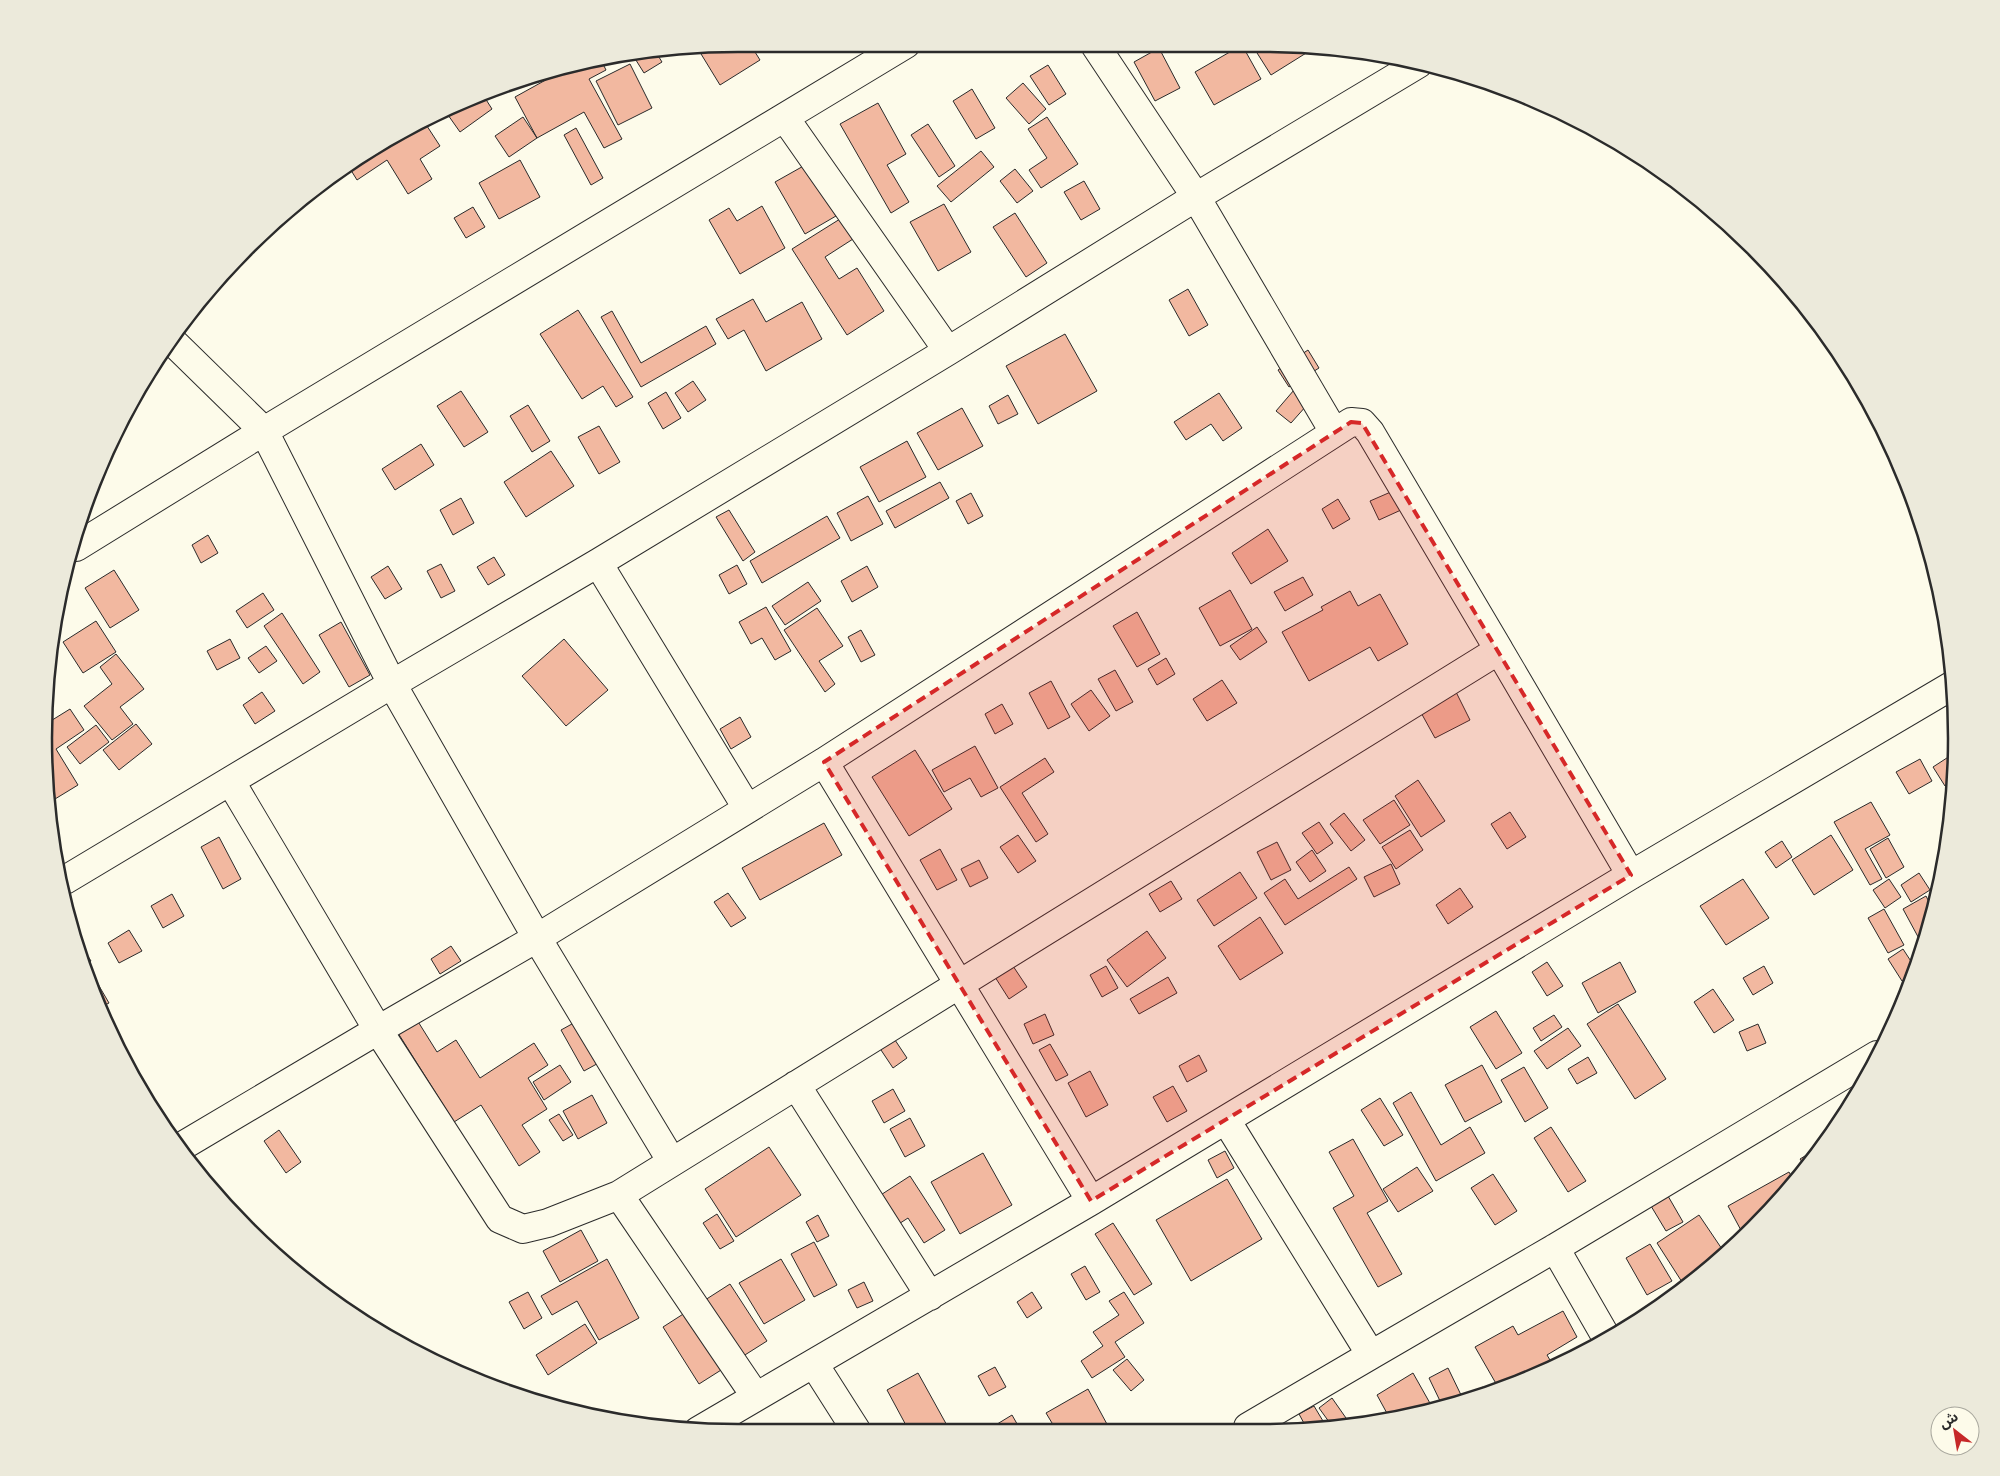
<svg xmlns="http://www.w3.org/2000/svg" width="2000" height="1476" font-family="Karla,'Noto Sans Arabic',sans-serif">
<rect width="100%" height="100%" fill="#fdfbea"/>
<path fill="#f2b8a0" stroke="#2b2b2b" d="M738,44H750L760,60L720,85L698,49Z
M1242,45L1261,79L1214,105L1195,72Z
M1252,45H1307L1311,50L1271,75Z
M1159,48L1180,88L1155,101L1134,62Z
M657,54L662,62L644,73L634,57Z
M602,62L606,70L589,79L622,139L604,148L584,112L537,138L515,97L571,66Z
M630,64L652,108L618,125L596,81Z
M1048,65L1066,94L1049,105L1030,76Z
M1023,83L1046,109L1029,124L1006,98Z
M972,89L995,128L976,139L953,101Z
M485,98L492,109L460,132L448,115L456,110Z
M878,103L906,154L887,165L909,202L891,213L840,124Z
M523,117L537,138L509,157L495,136Z
M1047,117L1078,164L1041,188L1029,170L1047,158L1028,129Z
M425,123L440,146L420,159L432,179L408,194L387,160L357,180L349,167L391,137Z
M928,124L955,166L939,177L911,135Z
M576,128L603,178L591,185L564,135Z
M981,151L994,167L951,202L937,186Z
M520,160L540,197L499,219L479,183Z
M807,164L836,216L805,234L775,182Z
M1015,169L1033,191L1017,203L1000,181Z
M1084,181L1100,209L1081,220L1064,192Z
M944,204L971,252L938,271L910,222Z
M762,206L785,248L740,274L709,220L729,208L737,221Z
M473,207L485,227L466,238L454,218Z
M1015,213L1047,263L1026,277L993,227Z
M840,219L853,239L825,257L839,279L857,268L884,311L847,335L792,249Z
M1188,289L1208,325L1189,336L1169,300Z
M753,299L766,322L802,302L822,339L766,371L744,330L728,339L716,319Z
M578,310L633,397L616,407L603,386L582,399L540,334Z
M612,311L641,363L706,326L716,344L641,387L601,317Z
M1065,334L1097,391L1038,424L1006,366Z
M1308,350L1319,368L1289,387L1278,370Z
M693,381L706,400L688,412L675,393Z
M1300,383L1315,396L1291,423L1276,411Z
M461,391L488,432L464,447L437,406Z
M666,392L681,418L663,429L648,403Z
M1219,393L1242,428L1223,441L1211,424L1186,440L1174,422Z
M1008,395L1018,414L998,424L989,406Z
M528,405L550,441L532,452L510,416Z
M962,408L983,446L938,470L917,433Z
M599,426L620,462L599,474L578,437Z
M907,441L926,477L879,502L860,467Z
M421,444L434,465L395,490L382,469Z
M551,451L574,486L526,517L504,482Z
M940,482L949,498L895,528L886,511Z
M1393,491L1401,510L1379,520L1370,501Z
M971,493L983,516L968,524L956,501Z
M868,496L883,524L851,541L837,513Z
M461,498L474,523L453,535L440,510Z
M1338,499L1350,519L1333,529L1322,509Z
M729,510L755,552L743,561L716,517Z
M827,516L840,538L762,583L750,561Z
M1268,529L1288,561L1251,584L1232,553Z
M208,535L218,553L201,563L192,545Z
M494,557L505,575L488,585L477,567Z
M441,564L455,591L441,598L427,571Z
M737,565L747,584L729,594L719,575Z
M388,566L402,589L385,599L371,577Z
M867,566L878,587L852,602L841,581Z
M114,570L139,610L110,628L85,588Z
M1303,577L1313,595L1285,611L1274,592Z
M808,582L821,601L785,625L772,606Z
M1230,590L1252,629L1220,646L1199,608Z
M1350,591L1358,606L1380,594L1408,644L1378,661L1370,647L1309,681L1282,632L1323,610L1321,607Z
M263,593L274,610L247,628L236,611Z
M766,607L791,651L775,660L762,638L751,644L739,622Z
M817,608L843,646L819,661L835,684L825,692L784,630Z
M1137,612L1160,654L1137,667L1113,626Z
M282,613L320,672L303,684L264,626Z
M96,621L116,652L83,673L63,642Z
M341,622L370,675L349,687L319,635Z
M1257,627L1267,642L1240,660L1230,646Z
M861,630L875,655L861,662L848,637Z
M230,639L240,658L217,670L207,651Z
M564,639L608,690L566,726L522,676Z
M266,646L277,661L259,673L248,658Z
M116,654L144,689L120,707L133,724L112,740L84,706L112,684L100,667Z
M1166,658L1175,674L1157,685L1148,669Z
M1115,670L1133,702L1116,711L1098,679Z
M1222,680L1237,703L1207,721L1193,699Z
M1051,681L1070,717L1048,729L1029,693Z
M1091,690L1110,716L1089,731L1071,704Z
M1455,690L1470,720L1435,738L1419,709Z
M262,692L275,711L255,724L243,705Z
M1002,704L1013,724L995,734L985,714Z
M70,709L84,730L56,749L78,785L55,799L45,784L49,722Z
M740,717L751,737L731,749L720,729Z
M136,724L152,744L119,770L103,750Z
M96,725L109,742L80,764L67,747Z
M975,746L998,788L981,797L970,778L944,792L932,770Z
M915,750L952,809L909,836L872,777Z
M1953,754L1952,782L1945,786L1933,767Z
M1045,758L1054,772L1022,793L1048,834L1036,842L1000,787Z
M1920,759L1932,781L1909,794L1896,772Z
M1418,780L1445,821L1421,837L1395,796Z
M1394,800L1410,825L1380,844L1363,820Z
M1871,802L1890,835L1865,849L1882,879L1870,885L1834,822Z
M1510,812L1526,837L1507,849L1491,824Z
M1344,813L1365,840L1351,851L1330,824Z
M1319,822L1333,843L1317,854L1302,833Z
M824,823L842,855L760,900L742,868Z
M1410,830L1423,850L1396,869L1382,847Z
M1018,835L1036,861L1018,873L1000,847Z
M1831,835L1853,870L1814,895L1792,860Z
M219,837L241,879L223,889L201,847Z
M1888,838L1904,867L1886,878L1870,849Z
M1782,841L1792,857L1776,868L1765,852Z
M1277,842L1291,870L1271,880L1257,852Z
M940,849L957,880L937,890L920,860Z
M1312,850L1326,871L1310,882L1296,862Z
M979,860L988,878L970,887L961,869Z
M1391,864L1400,884L1374,897L1364,877Z
M1349,867L1357,879L1285,925L1264,893L1285,879L1298,899Z
M1240,872L1257,898L1214,926L1197,900Z
M1919,873L1930,890L1911,902L1901,885Z
M1743,879L1769,918L1726,945L1700,906Z
M1889,879L1901,897L1885,908L1873,890Z
M1171,881L1182,899L1160,912L1149,894Z
M1460,888L1473,907L1448,924L1436,905Z
M728,893L746,918L731,927L714,902Z
M172,894L184,916L163,928L151,906Z
M1926,896L1932,908L1923,946L1903,909Z
M1884,909L1904,945L1888,953L1868,918Z
M1260,917L1283,953L1240,980L1218,946Z
M129,930L142,951L119,963L108,943Z
M1147,931L1166,958L1127,987L1107,960Z
M78,941L91,961L83,967L77,942Z
M451,946L461,961L440,974L431,959Z
M1903,949L1916,969L1914,974L1902,981L1888,959Z
M1547,962L1563,986L1547,996L1532,972Z
M1620,962L1636,992L1598,1013L1582,983Z
M1013,966L1027,987L1009,999L995,977Z
M1106,966L1118,988L1102,997L1090,975Z
M1764,966L1773,983L1753,995L1743,978Z
M1168,977L1177,993L1139,1014L1130,999Z
M95,979L109,1003L101,1007L90,981Z
M1713,989L1734,1020L1714,1033L1694,1002Z
M1618,1004L1666,1079L1635,1099L1587,1024Z
M1496,1011L1522,1053L1496,1069L1470,1027Z
M1045,1014L1054,1035L1033,1044L1024,1024Z
M1554,1015L1562,1027L1541,1041L1533,1028Z
M581,1019L604,1060L584,1071L561,1030Z
M417,1020L437,1052L456,1040L480,1078L534,1043L548,1065L528,1078L547,1109L522,1125L540,1152L519,1166L481,1105L454,1122L398,1033Z
M1758,1024L1766,1043L1747,1051L1739,1032Z
M1568,1028L1581,1046L1547,1069L1534,1051Z
M893,1037L907,1058L893,1068L879,1047Z
M1050,1044L1068,1075L1056,1081L1039,1050Z
M1199,1055L1207,1071L1187,1082L1179,1066Z
M1588,1057L1597,1073L1577,1084L1568,1069Z
M560,1065L571,1082L544,1100L533,1082Z
M1482,1065L1502,1102L1465,1122L1445,1085Z
M1524,1067L1548,1108L1525,1122L1501,1080Z
M1090,1071L1108,1105L1086,1117L1068,1083Z
M1173,1086L1187,1111L1167,1122L1153,1097Z
M893,1089L905,1111L884,1123L872,1101Z
M1411,1092L1441,1145L1470,1127L1485,1153L1436,1181L1393,1103Z
M592,1095L607,1123L578,1139L563,1111Z
M1380,1098L1403,1135L1384,1146L1361,1110Z
M559,1114L573,1135L563,1141L549,1120Z
M910,1118L925,1146L905,1157L890,1129Z
M1551,1127L1586,1181L1568,1192L1534,1138Z
M279,1130L301,1162L286,1173L264,1141Z
M1353,1139L1388,1201L1367,1213L1402,1274L1378,1287L1333,1208L1354,1196L1329,1152Z
M769,1147L801,1195L736,1237L705,1189Z
M1818,1148L1805,1166L1800,1159Z
M1225,1151L1234,1168L1217,1178L1208,1160Z
M983,1153L1012,1205L960,1234L931,1182Z
M1417,1167L1433,1191L1398,1212L1383,1189Z
M1789,1172L1794,1181L1784,1196L1743,1234L1728,1206Z
M1493,1174L1517,1211L1495,1225L1471,1188Z
M910,1176L945,1230L924,1243L908,1218L891,1229L873,1200Z
M1227,1179L1262,1239L1191,1281L1156,1220Z
M1668,1196L1683,1222L1666,1231L1651,1206Z
M717,1214L734,1241L720,1249L703,1223Z
M818,1215L829,1236L817,1242L806,1222Z
M1699,1215L1724,1252L1716,1260L1682,1282L1657,1243Z
M1113,1223L1152,1284L1134,1295L1095,1234Z
M581,1230L598,1261L560,1282L543,1251Z
M814,1242L837,1285L814,1297L791,1254Z
M1650,1244L1672,1281L1647,1295L1626,1258Z
M607,1259L639,1318L599,1340L577,1301L552,1315L541,1296Z
M781,1259L805,1300L764,1324L739,1283Z
M1085,1266L1100,1292L1086,1300L1071,1274Z
M864,1282L873,1301L857,1308L848,1290Z
M730,1284L767,1341L699,1384L663,1327Z
M528,1292L542,1318L524,1329L509,1302Z
M1032,1292L1042,1308L1027,1318L1017,1302Z
M1124,1292L1144,1323L1115,1342L1125,1357L1092,1378L1081,1361L1103,1346L1093,1332L1119,1315L1109,1301Z
M1563,1311L1577,1337L1547,1355L1553,1365L1527,1380L1498,1387L1475,1347L1513,1326L1518,1335Z
M585,1324L597,1343L548,1375L536,1355Z
M1127,1359L1144,1380L1131,1391L1113,1370Z
M995,1367L1006,1387L989,1396L978,1376Z
M1448,1368L1462,1397L1441,1403L1429,1378Z
M918,1373L949,1429H908L887,1390Z
M1413,1373L1431,1405L1389,1417L1377,1395Z
M1483,1387L1485,1391L1467,1396Z
M1088,1389L1108,1426L1104,1428H1055L1046,1413Z
M1332,1398L1346,1418L1332,1426L1319,1408Z
M1314,1406L1326,1426L1306,1427L1299,1414Z
M1012,1415L1020,1429H989Z"/>
<g fill="none" stroke-linecap="round" stroke-linejoin="round">
<g stroke="#2b2b2b" stroke-width="30">
<path id="minor" d="M1095,45L1196,197L1334,432
M785,118L948,351
M174,343L264,431L392,684L537,938L672,1162
M76,547L264,431L906,44
M598,563L747,808
M824,762L1091,1201
M231,782L378,1030L537,938L824,762L1351,422L1362,423L1370,432L1499,650
M65,880L392,684L598,563L948,351L1196,197L1418,64
M796,1085L930,1296
M1226,1120L1371,1355L1555,1248L1877,1055
M179,1148L378,1030L500,1219L523,1229L548,1223L619,1195L756,1397L1091,1201L1631,875L1953,685
M619,1195L1499,650L1631,875
M1555,1248L1605,1335
M814,1364L856,1430
M1248,1427L1371,1355
M698,1431L756,1397"/>
</g>
<use href="#minor" stroke="#fdfbea" stroke-width="28"/>
</g>
<path fill="#d62828" fill-opacity="0.2" stroke="#d62828" stroke-width="4" stroke-dasharray="10 6" stroke-linejoin="round" d="M1351,422L1362,423L1631,875L1091,1201L824,762Z"/>
<path d="M0 0H2000V1476H0ZM738 52H1262A686 686 0 0 1 1948 738V738A686 686 0 0 1 1262 1424H738A686 686 0 0 1 52 738V738A686 686 0 0 1 738 52Z" fill="#eceadb" fill-rule="evenodd"/>
<path fill="none" stroke="#2b2b2b" stroke-width="2.5" d="M738 52H1262A686 686 0 0 1 1948 738V738A686 686 0 0 1 1262 1424H738A686 686 0 0 1 52 738V738A686 686 0 0 1 738 52Z"/>
<g transform="translate(1955 1431) rotate(329)"><circle r="24" fill="#fdfbea" stroke="#a9a89e"/>
<path d="M0-4L9 19L0 12L-9 19Z" fill="#c62828"/>
<text y="-8" font-size="14" font-weight="bold" text-anchor="middle" fill="#2b2b2b">ش</text>
</g>
</svg>
